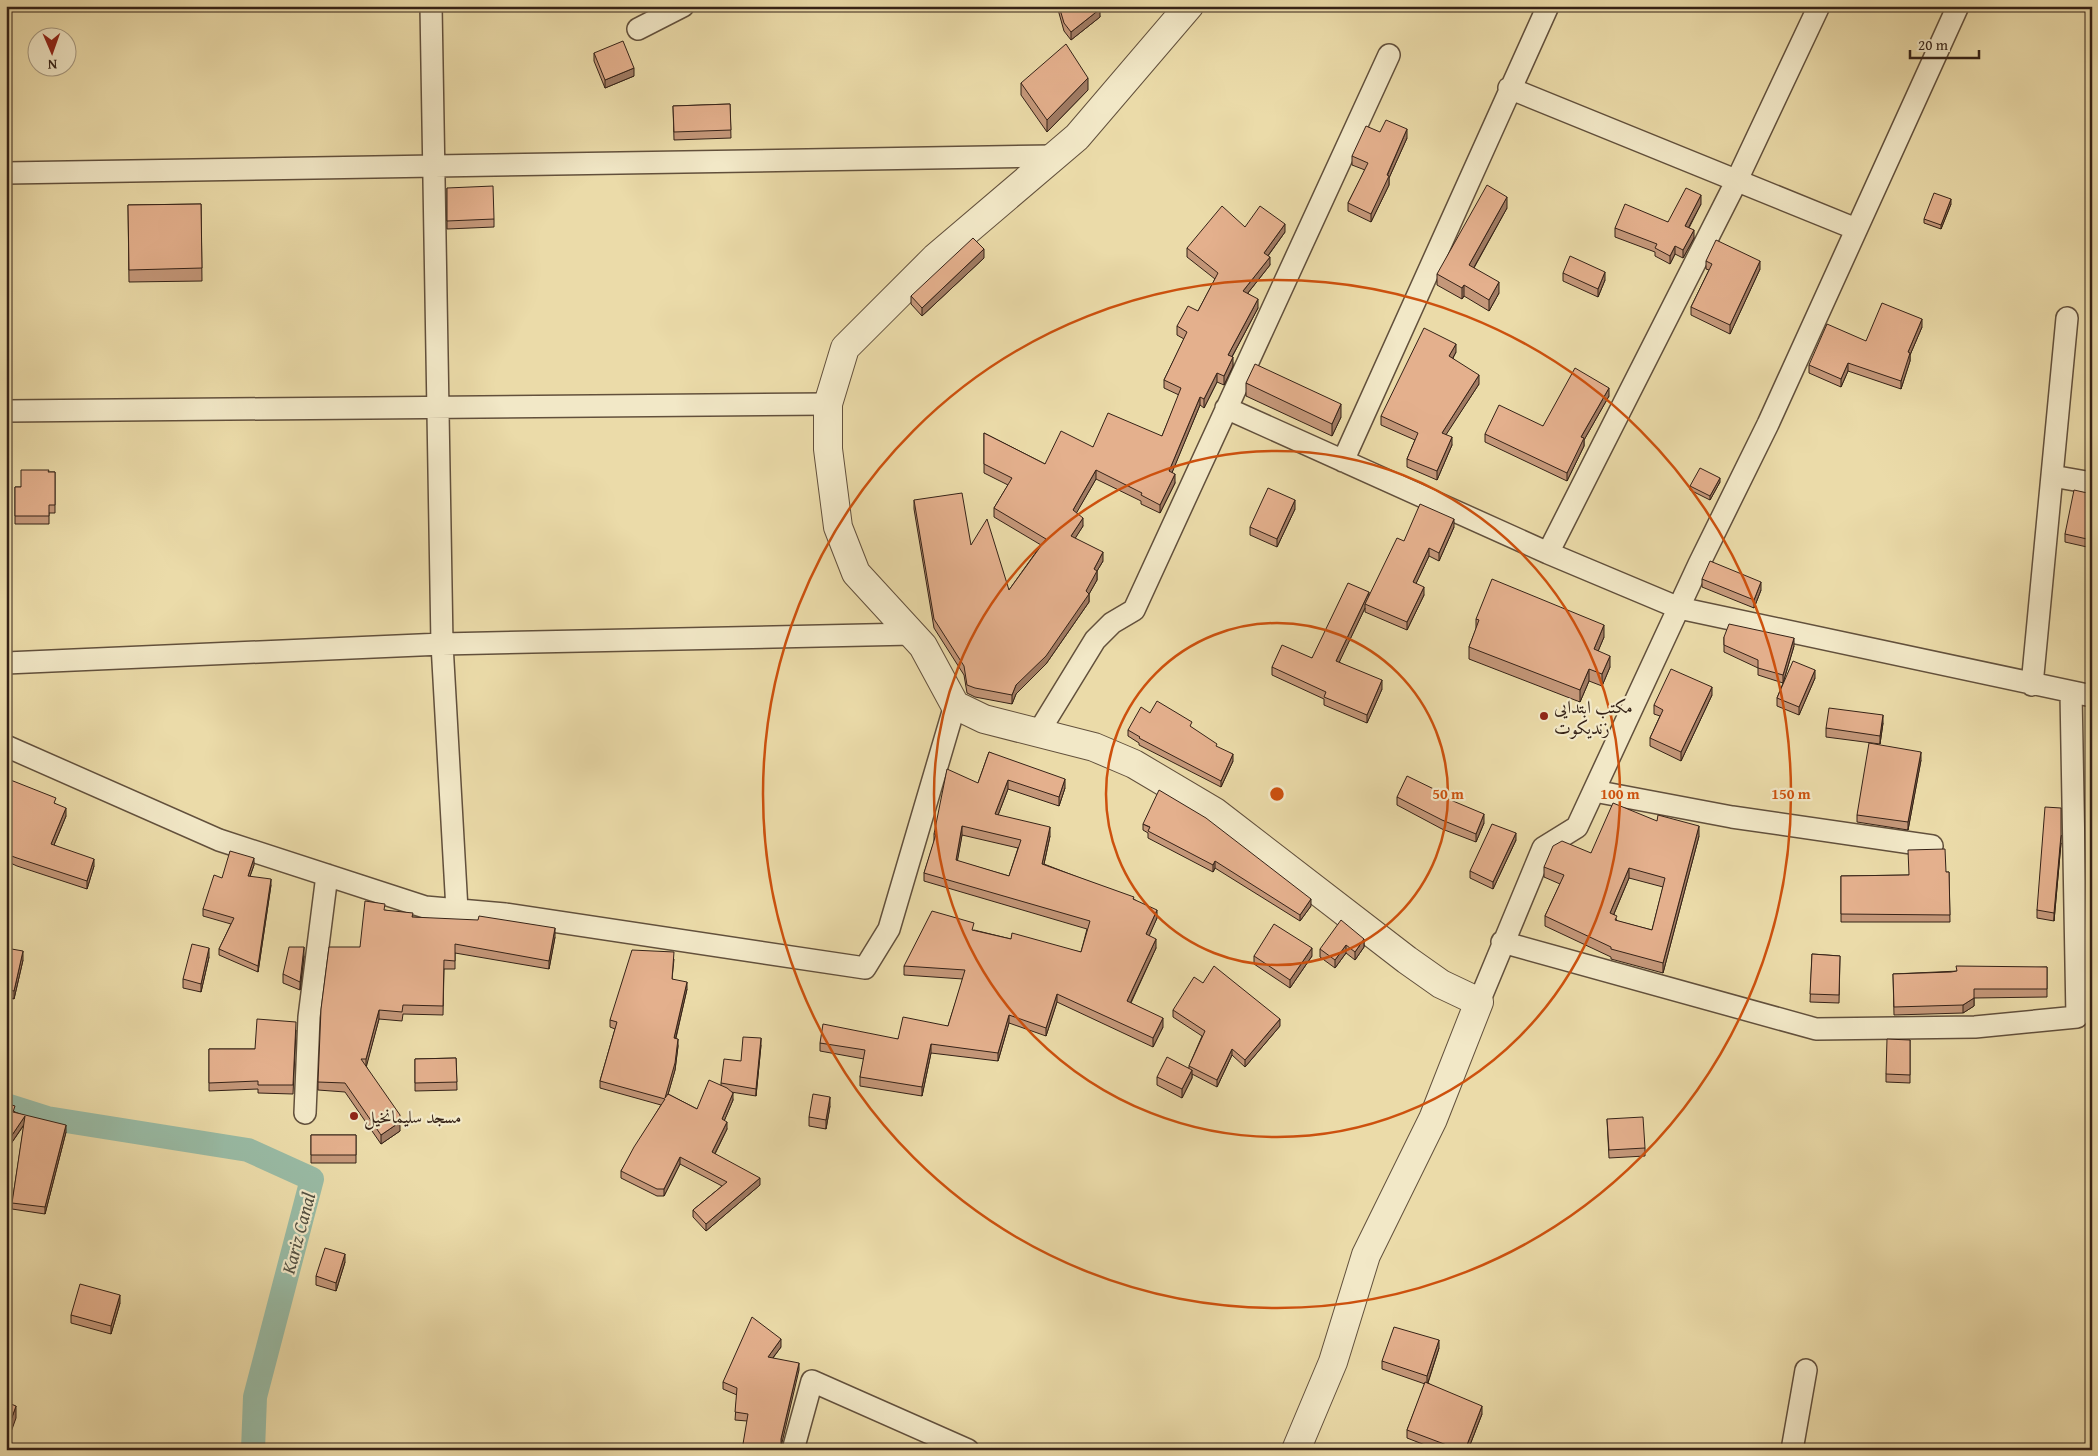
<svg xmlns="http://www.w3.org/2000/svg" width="2098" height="1456" font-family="'Gentium Book Plus',Amiri,serif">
<rect width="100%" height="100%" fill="#ebdba9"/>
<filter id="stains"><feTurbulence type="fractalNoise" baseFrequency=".004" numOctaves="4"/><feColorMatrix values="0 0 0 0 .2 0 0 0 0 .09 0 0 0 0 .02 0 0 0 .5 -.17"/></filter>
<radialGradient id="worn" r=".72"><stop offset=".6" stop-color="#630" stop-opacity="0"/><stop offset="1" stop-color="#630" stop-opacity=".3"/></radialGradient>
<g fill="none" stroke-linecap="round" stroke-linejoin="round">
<path stroke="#99bba5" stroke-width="24" d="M6,1105L47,1118L248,1150L312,1179L255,1397L253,1450"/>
<g stroke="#62503c" stroke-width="24">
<path id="minor" d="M431,6L442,644L457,910
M638,29L683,6
M1509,88L1856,229
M6,173L1054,156
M1226,408L1548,553L1679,608L2092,696
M6,411L828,404
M1343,461L1548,6
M2052,476L2092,483
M1548,553L1736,182L1819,6
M6,663L442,644L912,634
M2032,685L2067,318
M1038,733L1095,640L1112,623L1134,610L1389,55
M6,746L219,840L425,907L505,914L865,968L889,929L955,705
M1594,791L1732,817L1932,846
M1502,942L1816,1029L1975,1027L2077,1017L2071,693
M1479,1002L1543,848L1577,827L1699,564L1768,424L1958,6
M305,1113L309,1017L327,875
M793,1450L812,1381L968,1450
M1792,1450L1806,1370"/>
</g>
<g stroke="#62503c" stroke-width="30">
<path id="tertiary" d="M1189,6L1077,137L935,258L845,348L828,404V449L838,527L856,573L923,646L955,705L984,719L1094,747L1134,764L1215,812L1407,960L1441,984L1479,1002L1433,1119L1366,1255L1333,1362L1296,1450"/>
</g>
<use href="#minor" stroke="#f2e8c7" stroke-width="21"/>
<use href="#tertiary" stroke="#f2e8c7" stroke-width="28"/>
</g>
<path fill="#c49779" stroke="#352217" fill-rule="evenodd" d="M1057,6H1098L1100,17L1071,40L1064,31Z
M594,53L634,76L605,88L594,61Z
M1021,83L1088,90L1047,132L1021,95Z
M730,104L731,138L674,140L673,106Z
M1380,132L1407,138L1389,178V185L1371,222L1348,211V203L1365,170L1352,165V156Z
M447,188L494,219V227L447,229Z
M201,204L202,281L129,282L128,205Z
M1701,204L1689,228L1694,238L1683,258L1675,254L1670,264L1655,256V252L1615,237V228L1668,222Z
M1951,204L1941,229L1924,223V219Z
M1507,208L1474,268L1499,293L1489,311L1464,296L1462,299L1437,285V274Z
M1245,227L1285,232L1268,256L1270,265L1248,293L1258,308L1232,357L1233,366L1224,385L1217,382L1204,408L1200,405L1172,472L1175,483L1160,513L1141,504V501L1096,479L1076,513L1083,526L1075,538L1103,561L1097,571V580L1089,594V602L1046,664L1016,694L1012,704L975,697L967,693L964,675L934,628L914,509V500L971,545L1009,590L1041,545L994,517V508L1008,485L984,473V433L1045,464L1093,447L1162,436L1179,395L1164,388V380L1184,339L1177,335V326L1198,311L1215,279L1187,257V248Z
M984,258L922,316L911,304V296Z
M1706,261L1760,269L1730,334L1691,315V307L1709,270L1706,269Z
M1563,273L1605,280L1598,297L1563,281Z
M1922,327L1910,355V361L1901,389L1848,371L1841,387L1809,373V365L1866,341Z
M1456,352L1453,358L1479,384L1446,434L1452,445L1437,480L1407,467V459L1415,440L1381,425V416Z
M1246,383L1341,417L1332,436L1246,396Z
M1609,396L1584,440V446L1567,481L1485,442V434L1543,426Z
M49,472H55V513H49V524H15V487H21Z
M1720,482L1710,500L1690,490V486Z
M2092,494V524L2087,547L2065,542V534Z
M1295,509L1277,547L1250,535V527Z
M1454,527L1439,561L1429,556L1416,583L1424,595L1407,630L1365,612V608L1339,662L1382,689L1367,723L1324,705V699L1272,675V667L1312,658L1369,597L1404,541Z
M1702,579L1761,590L1754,608L1702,587Z
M1476,619L1604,637L1598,651L1610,667L1602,686L1589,681L1580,702L1469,659V647L1476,629Z
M1724,637L1794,646L1783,683L1815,678L1799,715L1777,706V698L1783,683L1758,675V668L1724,652Z
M1712,695L1681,761L1650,746V738L1660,716L1654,714V705Z
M1150,713L1192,728L1233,761L1221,787L1139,745V743L1128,736V730Z
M1883,723L1880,744L1826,737V728Z
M989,752L1065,788L1059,806L1008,789L998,815L1050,836L1044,864L1134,899L1157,918L1149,935L1156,948L1131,1003L1163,1027L1153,1047L1057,1002L1046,1036L1009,1023L998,1061L931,1053L922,1096L860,1086V1077L864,1059L820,1051V1043L898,1039L948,1026L963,979L904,975V966L974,930L1011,939L1081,952L1087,929L924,881V873L934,842V834L978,783ZM962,835L1018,848L1009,876L957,861Z
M1921,760L1908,830L1857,822V815Z
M6,783L56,804L66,816L54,845L94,866L87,889L17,866L6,861Z
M1397,797H1442L1484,823L1476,842L1442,829L1397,805Z
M1657,821L1699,836L1663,973L1611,959V957L1545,926V916L1560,884L1544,877V867L1591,853ZM1629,878L1663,887L1652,930L1617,921L1614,914Z
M1143,824L1311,906L1300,921L1215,868L1213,872L1148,838V833L1143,830Z
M1516,840L1493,889L1470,878V871Z
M2061,843L2054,921L2037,918V910Z
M254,865L250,876L271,885L258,972L219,955V949L231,924L203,916V909L222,878Z
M1949,872L1950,922H1841V876L1909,875Z
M385,910L413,917L555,937L549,969L455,953V969H444L443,1015L403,1014L402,1021L379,1019L366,1066L400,1131L381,1144L345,1092L318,1090V1082L360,947Z
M1364,939V947L1355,960L1346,953L1335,968L1320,957V949Z
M6,948L23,960L14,999L6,997Z
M1812,954L1840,956L1839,1003L1810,1002Z
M304,956L300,990L283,983V974Z
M1254,956H1312L1290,988L1254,964Z
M209,957L201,992L183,988V979Z
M674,959L672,979L687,989L676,1038L678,1046L675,1070L668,1094L697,1109L721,1085V1083L741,1061L761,1045L756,1096L731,1092L733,1100L724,1121L727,1129L715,1154L760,1185L706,1231L693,1217V1210L722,1186L680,1164L664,1196H657L621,1178V1171L661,1105L600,1088V1081L615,1029L610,1027V1020Z
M2047,967V997L1974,998V1006L1963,1013L1894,1015L1893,974Z
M1203,983L1280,1026L1245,1067L1232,1055L1217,1087L1192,1074V1078L1182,1098L1157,1085V1077L1189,1068V1066L1202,1036L1173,1017V1010Z
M296,1030L293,1094L258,1093V1089L209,1091V1049H255Z
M1910,1040V1083L1886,1082V1074Z
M456,1058L457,1090L415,1091V1059Z
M6,1103L15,1112L66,1132L45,1214L12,1209V1203L24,1125L6,1151Z
M830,1106L826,1129L809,1126V1117Z
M1607,1119L1645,1148V1156L1609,1158Z
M311,1135H356V1163H311Z
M345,1262L336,1291L316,1285V1276Z
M120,1303L111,1334L71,1323V1315Z
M781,1347L773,1358L799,1370L747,1421L735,1420L737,1395L723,1389V1382Z
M1439,1348L1428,1383L1482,1414L1468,1450H1438L1407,1438V1430L1425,1384L1382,1369V1361Z"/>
<path fill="#a07b63" stroke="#352217" d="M1100,9V17L1071,40V32Z
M634,68V76L605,88V80Z
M1088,78V90L1047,132V120Z
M1407,129V138L1389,178V185L1371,222V214Z
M1701,195V204L1685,234V226Z
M1507,197V208L1469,276V265Z
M1951,199V204L1941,229V225Z
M1285,224V232L1264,261V253Z
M1694,230V238L1683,258V250Z
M1675,246V254L1670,264V256Z
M984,249V258L922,316V308Z
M1270,257V265L1243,299V291Z
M1760,261V269L1730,334V325Z
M1605,272V280L1598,297V289Z
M1499,282V293L1489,311V300Z
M1464,285V296L1462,299V288Z
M1258,299V308L1228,364V355Z
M1922,319V327L1910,355V361L1901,389V381L1908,352Z
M1456,344V352L1449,365V356Z
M1233,357V366L1224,385V376Z
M1848,363V371L1841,387V379Z
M1217,373V382L1204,408V399Z
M1479,375V384L1442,441V433Z
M1609,388V396L1584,440V446L1567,481V473L1581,437Z
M1200,397V405L1169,480V471Z
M1341,404V417L1332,436V424Z
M1452,437V445L1437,480V471Z
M1096,470V479L1073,519V510Z
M1175,474V483L1160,513V505Z
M1720,478V482L1710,500V496Z
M1295,500V509L1277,547V539Z
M2092,516V524L2087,547V539Z
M1083,518V526L1071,545V536Z
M1454,519V527L1439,561V553Z
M1429,548V556L1413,590V582Z
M1103,552V561L1097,571V580L1089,594V602L1046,664L1016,694L1012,704V695L1016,685L1086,591L1094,569Z
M1761,582V590L1754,608V600Z
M1424,587V595L1407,630V622Z
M1369,592V601L1365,604V608L1336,669V661Z
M1604,625V637L1594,661V649Z
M1794,638V646L1783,683V675Z
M1610,656V667L1602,686V674Z
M1589,669V681L1580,702V690Z
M1815,670V678L1799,715V707Z
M1382,680V689L1367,723V715Z
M1712,687V695L1681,761V752Z
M1883,715V723L1880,744V736Z
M1921,752V760L1908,830V822Z
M1233,754V761L1221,787V781Z
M1065,779V788L1059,806V797Z
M1008,780V789L995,823V814Z
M66,808V816L51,852V844Z
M1484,814V823L1476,842V834Z
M962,826V835L956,869V860Z
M1699,826V836L1663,973V963Z
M1050,827V836L1042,873V864Z
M1516,833V840L1493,889V882Z
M2061,835V843L2054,921V913Z
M254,858V865L248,882V876Z
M94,859V866L87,889V881Z
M1215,861V868L1213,872V865Z
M1629,868V878L1610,923V913Z
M271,879V885L258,972V966Z
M1311,899V906L1300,921V915Z
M1157,910V918L1146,943V934Z
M555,928V937L549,969V961Z
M1156,939V948L1127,1010V1001Z
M1364,939V947L1355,960V952Z
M1346,945V953L1335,968V960Z
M304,947V956L300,990V982Z
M209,948V957L201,992V984Z
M1312,948V956L1290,988V980Z
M23,951V960L14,999V991Z
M687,982V989L674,1045V1038Z
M1057,994V1002L1046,1036V1028Z
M1974,998V1006L1963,1013V1005Z
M379,1010V1019L366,1068V1059Z
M1009,1015V1023L998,1061V1053Z
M1163,1018V1027L1153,1047V1038Z
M1280,1019V1026L1245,1067V1060Z
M761,1038V1045L756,1096V1089Z
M678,1039V1046L675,1070L665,1105V1098Z
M931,1044V1053L922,1096V1087Z
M1232,1049V1055L1217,1087V1080Z
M1192,1070V1078L1182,1098V1089Z
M733,1093V1100L722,1126V1119Z
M830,1097V1106L826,1129V1120Z
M25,1116V1123L6,1151V1144Z
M400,1122V1131L381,1144V1135Z
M727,1122V1129L712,1159V1152Z
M66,1125V1132L45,1214V1207Z
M680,1157V1164L664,1196V1189Z
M760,1178V1185L706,1231V1224Z
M345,1254V1262L336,1291V1283Z
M120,1295V1303L111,1334V1326Z
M781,1339V1347L768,1364V1357Z
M1439,1340V1348L1427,1385V1376Z
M799,1363V1370L781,1447V1439Z
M11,1387V1399L6,1413V1401Z
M16,1406V1418L6,1446V1434Z
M1482,1406V1414L1468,1450H1465Z"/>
<path fill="#e4b08d" stroke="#352217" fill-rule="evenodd" d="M1059,6H1098L1100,9L1071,32L1064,23Z
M623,41L634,68L605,80L594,53Z
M1066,44L1088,78L1047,120L1021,83Z
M730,104L731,130L674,132L673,106Z
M1386,120L1407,129L1387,175L1389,176L1371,214L1348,203L1368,163L1352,156L1366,126L1380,132Z
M1487,185L1507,197L1469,265L1499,282L1489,300L1464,285L1462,288L1437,274Z
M493,186L494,219L447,221V188Z
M1686,188L1701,195L1685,226L1694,230L1683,250L1675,246L1670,256L1655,248L1657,244L1615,228L1625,204L1668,222Z
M1934,193L1951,199L1941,225L1924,219Z
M201,204L202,268L129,270L128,205Z
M1222,206L1245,227L1260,206L1285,224L1264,253L1270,257L1243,291L1258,299L1228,355L1233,357L1224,376L1217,373L1204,399L1200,397L1169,471L1175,474L1160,505L1141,495L1142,493L1096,470L1073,510L1083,518L1071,536L1103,552L1094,569L1097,571L1086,591L1089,594L1046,656L1016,685L1012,695L975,688L967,685L964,666L934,619L914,500L962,493L971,545L987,519L1009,590L1046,539L994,508L1012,478L984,464V433L1045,464L1061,431L1093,447L1108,413L1162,436L1181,388L1164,380L1187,332L1177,326L1188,306L1198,311L1218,273L1187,248Z
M973,238L984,249L922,308L911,296Z
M1716,240L1760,261L1730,325L1691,307L1712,264L1706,261Z
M1570,256L1605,272L1598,289L1563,273Z
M1882,303L1922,319L1908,352L1910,353L1901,381L1848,363L1841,379L1809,365L1827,324L1866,341Z
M1424,328L1456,344L1449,356L1479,375L1442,433L1452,437L1437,471L1407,459L1418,433L1381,416Z
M1255,364L1341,404L1332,424L1246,383Z
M1575,368L1609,388L1581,437L1584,438L1567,473L1485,434L1499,405L1543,426Z
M1700,468L1720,478L1710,496L1690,486Z
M21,470H49L48,472H55V505H49V516H15V487H21Z
M1268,488L1295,500L1277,539L1250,527Z
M2074,490L2092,494V516L2087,539L2065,534Z
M1420,504L1454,519L1439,553L1429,548L1413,582L1424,587L1407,622L1365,604L1397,538L1404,541Z
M1710,561L1761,582L1754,600L1702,579Z
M1492,579L1604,625L1594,649L1610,656L1602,674L1589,669L1580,690L1469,647L1479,620L1476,619Z
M1348,583L1369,592L1336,661L1382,680L1367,715L1324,697L1326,692L1272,667L1282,645L1312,658Z
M1729,624L1794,638L1783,675L1758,668V660L1724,645V637Z
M1793,661L1815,670L1799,707L1777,698Z
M1671,669L1712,687L1681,752L1650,738L1663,710L1654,705Z
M1157,701L1192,722L1190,726L1217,744L1216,746L1233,754L1221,781L1139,738L1140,737L1128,730L1141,707L1150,713Z
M1829,708L1883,715L1880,736L1826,728Z
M1869,743L1921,752L1908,822L1857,815Z
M989,752L1065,779L1059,797L1008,780L995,814L1050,827L1042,864L1134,897L1133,899L1157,910L1146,934L1156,939L1127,1001L1163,1018L1153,1038L1057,994L1046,1028L1009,1015L998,1053L931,1044L922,1087L860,1077L865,1050L820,1043L823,1024L898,1039L903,1017L948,1026L965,970L904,966L932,911L974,923L972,930L1011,939L1012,933L1081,952L1090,921L924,873L936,834H934L947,769L978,783ZM962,826L1021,840L1009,876L956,860Z
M1407,776L1442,793L1441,796L1484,814L1476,834L1442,820L1397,797Z
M8,779L56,798L54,803L66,808L51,844L94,859L87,881L17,858L6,854V783Z
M1159,790L1206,818L1311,899L1300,915L1215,861L1213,865L1148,831L1150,827L1143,824Z
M1613,803L1657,821L1658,815L1699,826L1663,963L1611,949V947L1545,916L1564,875L1544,867L1553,846L1562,841L1591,853ZM1629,868L1665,878L1652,930L1615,920L1617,916L1610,913Z
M2045,807L2061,808V835L2054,913L2037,910Z
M1492,824L1516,833L1493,882L1470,871Z
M1945,849L1946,872H1949L1950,915L1841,914V876L1909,875L1908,850Z
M230,851L254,858L248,876L271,879L258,966L219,949L234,918L203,909L214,875L222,878Z
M365,901L385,904L384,910L413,913L412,917L478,920L479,916L555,928L549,961L455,944V961L444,960L443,1006L403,1005L402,1012L379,1010L366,1059H361L400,1115V1122L381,1135L345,1083L318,1082L321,1009L329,947H360Z
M1341,920L1364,939L1355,952L1346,945L1335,960L1320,949Z
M1274,924L1312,948L1290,980L1254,956Z
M192,944L209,948L201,984L183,979Z
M289,947H304L300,982L283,974Z
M6,948L23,951L14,991L6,989Z
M632,950L674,952L672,979L687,982L674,1038L678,1039L675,1063L665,1098L668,1094L697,1109L709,1080L727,1088L733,1093L722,1119L727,1122L712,1152L760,1178L706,1224L693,1210L727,1182L680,1157L664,1189H657L621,1171L634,1147L665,1099L600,1081L617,1022L610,1020Z
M1812,954L1840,956L1839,995L1810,994Z
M1214,966L1280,1019L1245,1060L1232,1049L1217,1080L1189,1066L1205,1031L1173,1010L1194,977L1203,983Z
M1956,966L2047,967V989H1974V998L1963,1005L1894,1007L1893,974L1951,972L1957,971Z
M257,1019L296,1022L293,1085H258V1081L209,1083V1049H255Z
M743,1037L761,1038L756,1089L721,1083L724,1059L741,1061Z
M1887,1039L1910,1040V1075L1886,1074Z
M1167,1057L1192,1070L1182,1089L1157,1077Z
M456,1058L457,1082L415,1083V1059Z
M813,1094L830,1097L826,1120L809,1117Z
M6,1103L15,1106L13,1112L66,1125L45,1207L12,1203L25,1116L6,1144Z
M1643,1117L1645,1148L1609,1150L1607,1119Z
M311,1135H356V1155H311Z
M325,1248L345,1254L336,1283L316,1276Z
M80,1284L120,1295L111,1326L71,1315Z
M752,1317L781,1339L768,1357L799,1363L781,1439V1450H742L748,1414L735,1412L737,1388L723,1382Z
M1394,1327L1439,1340L1427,1376L1382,1361Z
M1425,1382L1482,1406L1465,1450H1460L1407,1430Z
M6,1385L11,1387L6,1401Z
M6,1402L16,1406L6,1434Z"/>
<g fill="none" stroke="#cd510e" stroke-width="2.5">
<circle cx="1277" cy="794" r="171"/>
<circle cx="1277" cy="794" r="343"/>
<circle cx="1277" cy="794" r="514"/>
</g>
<g fill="#8f2418" stroke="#f2e8c7" stroke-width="2">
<circle cx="1544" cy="716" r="5"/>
<circle cx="354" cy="1116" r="5"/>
</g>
<g text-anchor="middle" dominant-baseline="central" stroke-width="4.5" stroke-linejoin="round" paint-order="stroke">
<g font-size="18" fill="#352217" stroke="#f2e8c7" text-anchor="start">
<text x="1554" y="706">مکتب ابتدایی<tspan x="1554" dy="21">زندیکوت</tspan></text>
<text x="364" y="1116">مسجد سلیمانخیل</text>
</g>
<g font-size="19" font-style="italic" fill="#535042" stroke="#f2e8c7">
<text transform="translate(298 1233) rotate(-75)">Kariz Canal</text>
</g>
</g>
<circle cx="1277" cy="794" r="8" fill="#cd510e" stroke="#f2e8c7" stroke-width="2.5"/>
<g font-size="15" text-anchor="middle" font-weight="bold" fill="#cd510e" stroke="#f2e8c7" stroke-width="4.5" stroke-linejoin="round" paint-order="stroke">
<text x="1448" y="799">50 m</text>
<text x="1620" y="799">100 m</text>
<text x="1791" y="799">150 m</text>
</g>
<rect width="2098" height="1456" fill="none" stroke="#ebdba9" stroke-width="25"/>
<rect x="8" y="8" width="2083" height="1441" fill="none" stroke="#352217" stroke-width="2.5"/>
<rect x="12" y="12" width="2073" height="1431" fill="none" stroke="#352217"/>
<g transform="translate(52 52) rotate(178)"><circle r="24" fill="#f2e8c7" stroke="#a69981"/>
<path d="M0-4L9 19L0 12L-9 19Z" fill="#8f2418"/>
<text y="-8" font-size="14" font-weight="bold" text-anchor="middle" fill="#352217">N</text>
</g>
<path d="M1910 50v8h69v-8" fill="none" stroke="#352217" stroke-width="2.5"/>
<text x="1918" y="50" font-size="15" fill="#352217" stroke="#f2e8c7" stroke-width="4" paint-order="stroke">20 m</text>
<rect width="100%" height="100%" filter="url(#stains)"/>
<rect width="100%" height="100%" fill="url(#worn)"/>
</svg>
